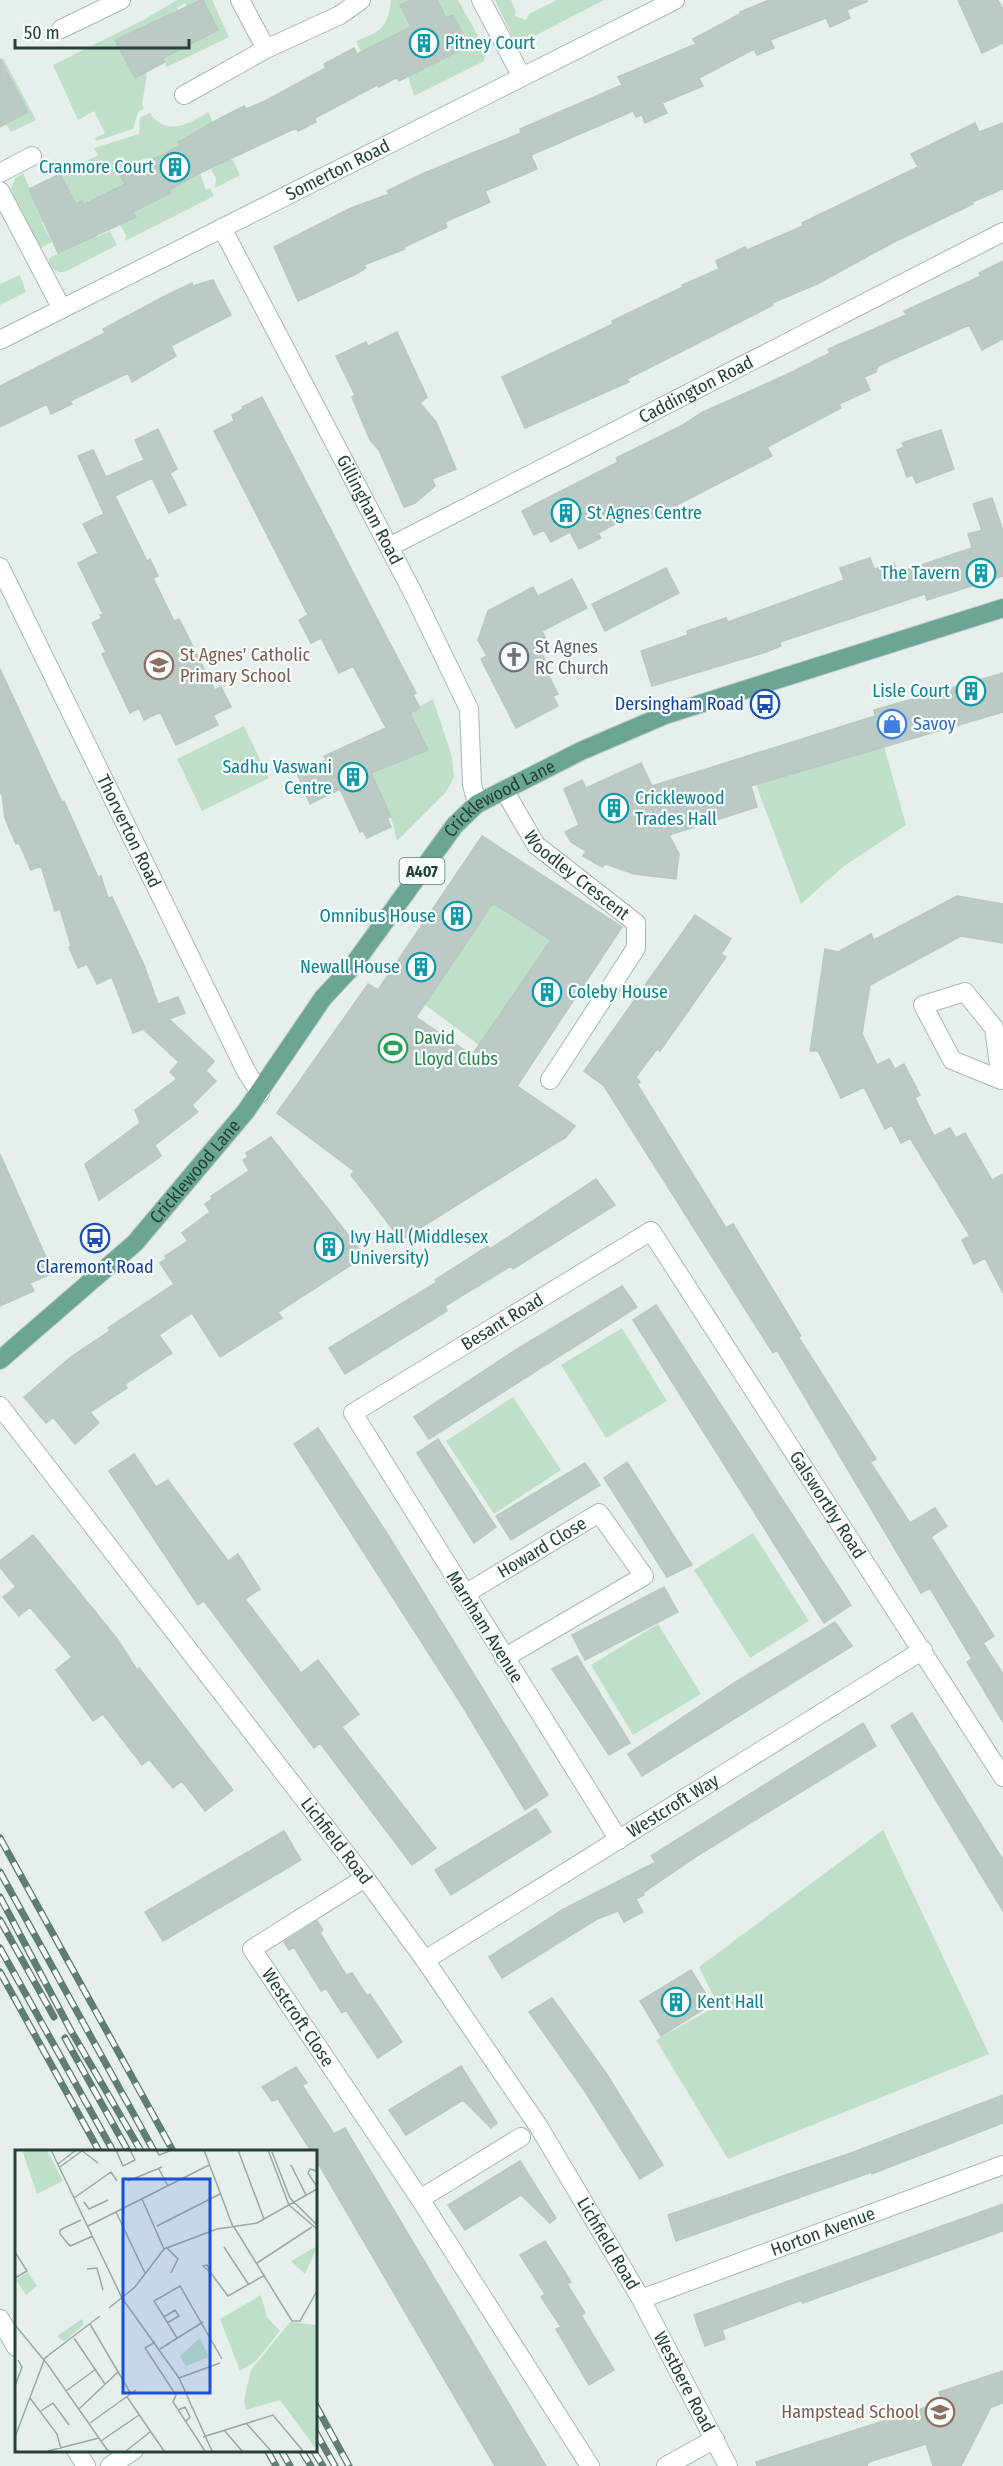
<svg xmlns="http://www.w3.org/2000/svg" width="1003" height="2466" font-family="'Fira Sans Condensed',sans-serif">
<rect width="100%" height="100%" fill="#e6efeb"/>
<path fill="#bfe0c8" d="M177,0H201L187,7L185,3L177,8L178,12L153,38L146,25L116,40L134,78L145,72L147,74L142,104L144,109L138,112L133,129L96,141L95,138L105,133L94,111L78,120L53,65L143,20Z
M203,0H212L229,37L167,67L163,58L218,30Z
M391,0H411L416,35L363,56L356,41C380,32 388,28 391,0Z
M437,0H458L486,50L484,61L414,96L407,73L426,68L461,50L466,51L470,40L465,38L453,15L437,23Z
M495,0H511L516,11L515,16L526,20L529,14L557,0H604L523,42L512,36Z
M3,58L36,120L11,132L6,124L12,121L23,102L0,59Z
M208,112L216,128L178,142L180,146L149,162L146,158L137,162L139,166L121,175L153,202L171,193L169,190L200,173L206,190L210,188L214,196L125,241L126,235L120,225L136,217L120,186L83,205L81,201L76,204L61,175L98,155L94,148L139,134L140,117L150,113C166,137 189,124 208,112Z
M230,159L233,160L240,175L215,188L216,178L211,169Z
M23,173L38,207L54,217L42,223L52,242L38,250L10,192L15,178Z
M110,231L117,245L65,272H58L50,267L49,259L51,257L96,235L97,237Z
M20,275L26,292L0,305V284Z
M433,699L452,757L454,777L446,792L397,841L391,817L371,774L427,750L410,712Z
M244,726L269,778L202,811L177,759Z
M884,746L906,825L844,866L801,904L756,785Z
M493,903L551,940L479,1045L424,1004Z
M622,1328L667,1401L606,1438L561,1365Z
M513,1397L561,1470L494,1514L446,1441Z
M753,1533L809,1621L750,1658L694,1570Z
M658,1624L701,1694L633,1735L591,1665Z
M883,1830L989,2054L728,2159L656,2040L718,2005L699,1967Z"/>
<path fill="#bbcac4" stroke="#b8c9c2" stroke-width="1.5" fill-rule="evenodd" d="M201,0H203L218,30L163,58L165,62L135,78L115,40Z
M411,0H437L446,18L453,15L469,46L399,81L397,77L379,87L377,85L315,118L316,122L298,131L296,128L200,173L169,190L171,193L133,212L136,217L58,253L29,189L60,174L76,204L82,201L83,205L125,184L120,175L180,146L178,142L215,121L244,106L246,109L265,101L326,68L324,64L354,48L357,54L411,27L400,5Z
M769,0L868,1L847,10L850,18L830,27L826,18L770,40L774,48L757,55L754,49L699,78L703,86L662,103L667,113L645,123L642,115L636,117L633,111L531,155L537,169L485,191L490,202L445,222L447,227L404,247L405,249L364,265L366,268L354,275L298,301L274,247L351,208L389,194L387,191L422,174L521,133L520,129L622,85L618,77L696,44L693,39L740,14V12Z
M958,0H998L1003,10V43L982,53Z
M0,59L28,112L0,127Z
M975,123L979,132L1003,123V189L972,202L973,204L894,242L817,284L772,303L773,305L627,379L629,382L525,428L502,377L613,324L612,321L683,287L682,285L719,269L716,261L745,247L747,250L803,226L802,223L918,167L911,154Z
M1003,261V339L982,350L969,325L878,366L876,372L864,377L870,390L839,404L841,408L767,447L772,456L648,520L643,509L598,533L601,538L579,549L570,532L551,542L544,530L534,535L522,511L618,462L616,458L683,425L703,412L788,374L830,353L828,349L906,315L904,311L981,276L979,273Z
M213,280L231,315L171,346L176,356L132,382L128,373L70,401L72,404L51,414L47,404L0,427V386L105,333L103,329L165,296L192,283L193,286Z
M397,332L427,397L420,403L436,422L456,469L432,479L435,486L415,503L404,507L379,450L370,440L352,397L355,395L336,356L366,342L368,346Z
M262,397L385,634L416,693L413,695L420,708L410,713L428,750L371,773L391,817L387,818L391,827L367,838L363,831L360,832L340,789L310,804L297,773L326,760L324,756L386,728L353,666L339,673L321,638L311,643L299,620L308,615L214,431L234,421L232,415L243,409L242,407Z
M158,429L177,469L170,473L186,505L169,513L152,478L115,496L147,561L150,559L158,576L153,578L174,621L179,619L215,690L221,687L231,707L213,715L218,725L176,745L160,712L144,720L139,708L130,713L102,654L106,652L92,623L102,618L100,615L103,614L78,563L98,553L83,524L104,514L78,456L93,450L106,477L144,460L135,440Z
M941,430L954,469L916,483L913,475L907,477L897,450L904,447L902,443Z
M992,498L1003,531V576L927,600L925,594L780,642L781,646L766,652L652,686L641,651L688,635L687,631L726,618L728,622L844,580L840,568L870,558L874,569L894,563L897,573L972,548L968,534L982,530L973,504Z
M666,568L679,593L605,631L592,604Z
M572,579L587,608L542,631L546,639L537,644L547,664L544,666L558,694L553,696L558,706L516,728L481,659L487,656L478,640L488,611L533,587L538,596Z
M0,669L62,802L64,801L98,877L101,876L108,898L112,897L144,965L158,1004L178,997L185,1013L169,1019L214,1061L206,1071L216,1081L192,1105L198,1112L155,1145L161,1156L99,1200L85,1164L140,1123L135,1110L177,1079L170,1072L179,1062L143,1029L133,1033L112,977L97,984L87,964L78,968L69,947L71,946L60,909L55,911L41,866L31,870L19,843L16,844L5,818L2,793L0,794Z
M1003,673V712L751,786L757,807L669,835L679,854L676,879L634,874L606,864L602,867L583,856L586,851L571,842L565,832L579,825L564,789L582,780L586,788L641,763L652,786L875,716L874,710Z
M482,836L622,927L517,1086L575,1126L566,1137L401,1240L351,1175L354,1171L277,1113L368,984L378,990ZM493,903L551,940L472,1055L416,1017Z
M957,896L1003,904V943L961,936L870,985L862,1034L877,1065L889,1059L895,1069L904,1064L920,1095L915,1098L934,1136L950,1128L956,1138L965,1133L992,1180L1003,1174V1293L985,1258L974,1264L962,1240L970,1236L910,1138L901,1143L892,1125L885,1129L864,1087L841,1098L818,1051H810L825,949L838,952L871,934L874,940Z
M695,915L731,939L721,954L726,957L660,1051L657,1049L636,1077L640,1082L637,1084L726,1228L733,1224L801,1336L799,1338L876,1459L870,1462L910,1523L935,1508L947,1526L931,1537L994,1636L983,1643L1003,1674V1722L967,1662L972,1659L930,1588L921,1593L777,1350L773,1353L604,1086L584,1071Z
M271,1137L365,1256L278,1312L282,1318L220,1357L192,1313L159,1335L172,1353L125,1384L127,1388L90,1412L99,1423L75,1444L53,1417L46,1423L24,1397L72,1356L110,1331L108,1328L174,1284L160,1263L167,1258L165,1256L188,1241L182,1233L210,1212L205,1204L212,1199L211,1196L249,1171L243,1160L248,1157L246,1153Z
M0,1154L53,1273L30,1283L34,1291L0,1306Z
M596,1179L615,1205L513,1269L511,1266L445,1306L447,1311L345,1374L329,1348L437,1282L435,1280L488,1246L490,1249Z
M622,1286L637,1307L429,1439L414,1417L514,1351Z
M656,1305L851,1605L824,1623L633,1320Z
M318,1428L388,1535L548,1795L525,1810L460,1702L294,1444Z
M438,1439L496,1527L474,1543L417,1453Z
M134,1454L156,1487L168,1480L228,1561L238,1554L260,1589L245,1599L301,1673L318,1660L359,1714L342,1727L436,1848L412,1865L320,1743L314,1748L204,1601L198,1605L109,1471Z
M627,1462L692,1565L667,1577L604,1478Z
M585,1463L600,1485L511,1540L496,1516Z
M33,1535L118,1640L137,1670L139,1668L233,1790L205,1811L182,1781L173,1788L149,1759L142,1765L103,1714L93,1721L56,1670L72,1657L30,1607L19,1616L3,1597L16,1587L0,1567V1561Z
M664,1587L678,1612L585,1660L572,1635Z
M835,1622L852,1646L642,1776L628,1754L734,1683Z
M577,1656L630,1743L609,1755L552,1669Z
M912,1713L1003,1860V1911L891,1726Z
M863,1723L876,1746L700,1854L643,1893L644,1895L636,1899L643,1912L624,1922L618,1911L597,1919L502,1978L489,1957L562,1910L656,1862L651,1856Z
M536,1809L551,1832L451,1895L435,1870Z
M284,1831L301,1860L163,1941L145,1912Z
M317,1921L323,1930L320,1933L346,1975L352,1973L367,1996L370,1994L402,2042L378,2058L346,2010L342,2013L326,1988L321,1991L294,1947L289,1950L284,1942Z
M691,1970L712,2004L661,2036L640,2001Z
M552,1998L606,2073L663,2165L640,2179L584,2090L529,2012Z
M461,2066L497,2123L491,2128L463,2100L406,2135L389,2110Z
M296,2067L307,2083L302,2085L334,2134L345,2128L546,2466H495L315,2158V2151H311L278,2099L272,2101L262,2087Z
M1003,2095V2123L872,2174V2172L676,2241L668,2215L851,2153Z
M520,2161L556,2218L550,2223L521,2195L465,2230L448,2205Z
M1003,2204V2231L803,2303L802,2300L722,2330L725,2339L705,2346L694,2315Z
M545,2241L571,2282L567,2284L585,2313L581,2315L614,2370L589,2385L556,2329L561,2327L541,2297L545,2294L520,2255Z
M1003,2371V2403L991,2407L961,2466H933L926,2444L869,2462L867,2466H757L756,2462L942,2402L939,2392Z"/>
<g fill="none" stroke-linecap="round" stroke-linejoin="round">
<g stroke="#a8b8b2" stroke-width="20">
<g id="minor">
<path d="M240,0L266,49"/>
<path d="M481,0L522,77"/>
<path d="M61,29L121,0"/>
<path d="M184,95L266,49L340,15L361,0"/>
<path d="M0,173L32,156"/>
<path d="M0,191L62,309"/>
<path id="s1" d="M222,228L413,593L469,709L472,784L477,804"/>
<path id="s2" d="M0,340L675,0"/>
<path id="s3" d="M389,547L1003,232"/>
<path id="s4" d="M0,567L246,1071L260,1093"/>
<path id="s5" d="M504,790L536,845L636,923V948L550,1080"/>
<path d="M965,992L994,1028L1001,1080L952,1060L923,1005Z"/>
<path id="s6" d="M465,1594L599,1513L644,1576L504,1658"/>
<path id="s7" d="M619,1840L353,1413L651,1231L1003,1777"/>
<path id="s8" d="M365,1878L252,1949L420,2199L590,2466"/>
<path id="s9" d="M425,1960L923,1650"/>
<path d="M420,2199L521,2137"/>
<path id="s10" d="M641,2299L1003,2165"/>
<path d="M0,2319L16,2347"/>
<path d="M76,2450L86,2466"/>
<path d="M110,2466L134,2450"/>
<path d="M666,2466L715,2439"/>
</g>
</g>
<g stroke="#a8b8b2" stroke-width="20">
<g id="tertiary">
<path id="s11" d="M0,1406L365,1878L425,1960L539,2127L641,2299L728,2466"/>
</g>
</g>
<g stroke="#c2cac8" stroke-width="20">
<g id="primary">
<path id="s12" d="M0,1360L135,1243L246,1111L323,998L351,968L455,825L477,804L581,751L665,715L1003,608"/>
</g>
</g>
<use href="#minor" stroke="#fff" stroke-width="18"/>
<use href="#tertiary" stroke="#fff" stroke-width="18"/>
<use href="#primary" stroke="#6aa596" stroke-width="18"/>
<g stroke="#5f7d75" stroke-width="7">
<path id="rail" d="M0,1838L173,2151
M0,1872L154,2151
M0,1897L70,2029L141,2151
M0,1920L54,2017
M0,1948L113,2151
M0,1972L99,2151
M65,2038L128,2151
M315,2404L349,2466
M315,2431L335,2466
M267,2450L276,2466
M281,2450L290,2466
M301,2450L311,2466
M313,2450L323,2466"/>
</g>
<use href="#rail" stroke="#f7fbf9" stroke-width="4.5" stroke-dasharray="14" stroke-linecap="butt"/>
</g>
<defs>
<g id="building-ring" transform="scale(1.5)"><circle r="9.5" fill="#f7fbf9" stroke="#0f9aa8" stroke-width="1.5"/><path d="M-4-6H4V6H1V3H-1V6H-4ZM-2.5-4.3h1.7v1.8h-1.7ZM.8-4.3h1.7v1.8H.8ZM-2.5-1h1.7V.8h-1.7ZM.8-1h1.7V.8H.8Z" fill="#0f9aa8"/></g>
<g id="church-ring" transform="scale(1.5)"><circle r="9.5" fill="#f7fbf9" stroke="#6b7280" stroke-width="1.5"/><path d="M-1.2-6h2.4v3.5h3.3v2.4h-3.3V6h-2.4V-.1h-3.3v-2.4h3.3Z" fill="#6b7280"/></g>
<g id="school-ring" transform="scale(1.5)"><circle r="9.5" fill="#f7fbf9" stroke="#8d6e63" stroke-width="1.5"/><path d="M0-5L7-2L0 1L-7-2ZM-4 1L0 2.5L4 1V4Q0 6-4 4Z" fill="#8d6e63"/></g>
<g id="bus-ring" transform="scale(1.5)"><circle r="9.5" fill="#f7fbf9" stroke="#1a4fb4" stroke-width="1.5"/><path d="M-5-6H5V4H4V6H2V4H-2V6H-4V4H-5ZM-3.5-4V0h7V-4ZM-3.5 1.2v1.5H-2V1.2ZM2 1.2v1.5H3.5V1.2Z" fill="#1a4fb4"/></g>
<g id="shop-ring" transform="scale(1.5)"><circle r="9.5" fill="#f7fbf9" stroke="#3f7fe0" stroke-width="1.5"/><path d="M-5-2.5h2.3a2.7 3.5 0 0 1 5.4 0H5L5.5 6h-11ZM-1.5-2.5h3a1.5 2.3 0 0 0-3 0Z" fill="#3f7fe0"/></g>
<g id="stadium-ring" transform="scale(1.5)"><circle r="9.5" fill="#f7fbf9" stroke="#2e9e5b" stroke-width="1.5"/><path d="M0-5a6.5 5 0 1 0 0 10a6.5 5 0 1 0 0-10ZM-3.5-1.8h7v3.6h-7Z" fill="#2e9e5b"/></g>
</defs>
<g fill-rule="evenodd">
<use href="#building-ring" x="424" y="43"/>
<use href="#building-ring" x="175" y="167"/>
<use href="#building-ring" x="566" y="513"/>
<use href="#building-ring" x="981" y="573"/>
<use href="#church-ring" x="514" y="657"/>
<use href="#school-ring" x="159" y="665"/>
<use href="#building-ring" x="971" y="691"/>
<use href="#bus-ring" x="765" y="704"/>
<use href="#shop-ring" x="892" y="724"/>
<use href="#building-ring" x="353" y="777"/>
<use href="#building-ring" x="614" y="808"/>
<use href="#building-ring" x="457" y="916"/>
<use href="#building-ring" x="421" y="967"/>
<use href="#building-ring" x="547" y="992"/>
<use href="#stadium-ring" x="393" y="1048"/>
<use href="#bus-ring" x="95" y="1238"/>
<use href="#building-ring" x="329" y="1247"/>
<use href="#building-ring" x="676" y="2002"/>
<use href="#school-ring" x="940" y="2412"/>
</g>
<g text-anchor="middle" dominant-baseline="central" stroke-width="4.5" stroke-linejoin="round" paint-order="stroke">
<rect fill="#f7fbf9" stroke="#637a73" stroke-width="1.5" x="399.5" y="858" width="45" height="26" rx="4.5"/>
<g font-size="16" font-weight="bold" fill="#24423a">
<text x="422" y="871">A407</text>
</g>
<g font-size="18" fill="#0d838f" stroke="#f7fbf9" text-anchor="start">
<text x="445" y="43">Pitney Court</text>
<text x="154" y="167" text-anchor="end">Cranmore Court</text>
<text x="587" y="513">St Agnes Centre</text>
<text x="960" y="573" text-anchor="end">The Tavern</text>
<text x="950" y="691" text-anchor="end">Lisle Court</text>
<text x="332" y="767" text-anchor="end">Sadhu Vaswani<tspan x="332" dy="21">Centre</tspan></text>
<text x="635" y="798">Cricklewood<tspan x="635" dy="21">Trades Hall</tspan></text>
<text x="436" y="916" text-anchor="end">Omnibus House</text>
<text x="400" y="967" text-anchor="end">Newall House</text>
<text x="568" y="992">Coleby House</text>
<text x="350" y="1237">Ivy Hall (Middlesex<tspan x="350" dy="21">University)</tspan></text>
<text x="697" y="2002">Kent Hall</text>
</g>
<g font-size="18" fill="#24423a" stroke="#f7fbf9">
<text stroke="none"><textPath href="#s2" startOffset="378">Somerton Road</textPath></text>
<text stroke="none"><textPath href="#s3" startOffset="345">Caddington Road</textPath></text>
<text stroke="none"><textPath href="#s1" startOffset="318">Gillingham Road</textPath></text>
<text stroke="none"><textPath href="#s12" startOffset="758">Cricklewood Lane</textPath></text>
<text stroke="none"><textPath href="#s4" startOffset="294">Thorverton Road</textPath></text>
<text stroke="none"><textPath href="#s5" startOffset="114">Woodley Crescent</textPath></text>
<text stroke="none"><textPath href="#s12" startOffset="272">Cricklewood Lane</textPath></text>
<text stroke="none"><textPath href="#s7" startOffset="678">Besant Road</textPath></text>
<text stroke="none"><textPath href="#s7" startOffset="1178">Galsworthy Road</textPath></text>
<text stroke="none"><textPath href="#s6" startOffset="90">Howard Close</textPath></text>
<text transform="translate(485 1627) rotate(58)">Marnham Avenue</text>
<text stroke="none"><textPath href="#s9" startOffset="292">Westcroft Way</textPath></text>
<text stroke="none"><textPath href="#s11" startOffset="550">Lichfield Road</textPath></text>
<text stroke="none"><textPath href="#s8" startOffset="216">Westcroft Close</textPath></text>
<text stroke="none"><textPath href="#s10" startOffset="194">Horton Avenue</textPath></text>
<text stroke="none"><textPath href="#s11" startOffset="1036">Lichfield Road</textPath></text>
<text stroke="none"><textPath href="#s11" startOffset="1194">Westbere Road</textPath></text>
</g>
<g font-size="18" fill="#5b616d" stroke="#f7fbf9" text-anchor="start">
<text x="535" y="647">St Agnes<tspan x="535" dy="21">RC Church</tspan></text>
</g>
<g font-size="18" fill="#785e54" stroke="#f7fbf9" text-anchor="start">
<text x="180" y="655">St Agnes' Catholic<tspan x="180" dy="21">Primary School</tspan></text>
<text x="919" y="2412" text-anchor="end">Hampstead School</text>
</g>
<g font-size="18" fill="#164399" stroke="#f7fbf9" text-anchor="end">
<text x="744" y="704">Dersingham Road</text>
<text x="95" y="1267" text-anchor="middle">Claremont Road</text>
</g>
<g font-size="18" fill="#366cbe" stroke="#f7fbf9" text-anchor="start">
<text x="913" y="724">Savoy</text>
</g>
<g font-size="18" fill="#27864d" stroke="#f7fbf9" text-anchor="start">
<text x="414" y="1038">David<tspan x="414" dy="21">Lloyd Clubs</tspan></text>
</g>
</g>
<g transform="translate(15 2150)">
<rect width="302" height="302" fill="#e6efeb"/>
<path d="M7,0H32L48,31L22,44ZM300,97L301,99L290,124L276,111ZM13,122L22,136L11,145L1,130ZM246,145L252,167L265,181L241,211L225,221L205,169ZM67,169L69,174L50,191L45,189L42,186ZM275,172L301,175V299L265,250L231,260L229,250L236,220ZM185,188L194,207L171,216L165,206Z" fill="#bfe0c8"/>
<path fill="none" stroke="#98aaa4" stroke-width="1.5" d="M36,0L107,148L164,228L197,301M66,0L83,13M101,0L108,16L120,10L115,0M141,0L144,5L157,0M189,0L218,77M223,0L249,69M253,0L274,55L302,79M257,2L275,48L302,75M43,14L61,0M276,15L291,45M45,17L68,0M144,19L153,36M302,21L295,19L293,23L302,37M113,31L147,17M59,48L96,22L102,31M127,49L149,99M69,52L74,59L93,50M101,62L130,123M66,70L45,80V84L55,96L78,86M73,76L194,15M142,76L205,44M219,77L277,171H285L302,141M209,97L234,135M152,98L163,109L156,123M0,102L12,121L0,128M242,113L297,77M192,115L194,118L195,122L188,116ZM72,119L82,118L88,140M195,122L213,146L250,125M94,158L120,137L149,99L202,79L242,73L302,39M149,167L160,160L164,166L152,173M75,174L116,244M0,175L33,215L93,301M59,188L90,234M162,188L139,151L165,136L207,209M140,192L130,198L161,245L158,252L190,301M145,199L188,172M164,228L205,213M0,236L7,217L3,210M51,241L81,219M112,247L149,301M15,248L42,284L46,299M64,259L103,222M163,260L170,257L175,267L170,272M26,261L38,253L54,275M75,273L121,240M231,273L256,301M209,280L227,301M0,287L30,208L85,166M188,287L258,265L288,301M86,291L124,265M33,301L84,288M111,301L135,282"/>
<path fill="#1d4ed8" fill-opacity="0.15" stroke="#1d4ed8" stroke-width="3" d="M108,29H195V243H108Z"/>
<rect width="302" height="302" fill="none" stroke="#24423a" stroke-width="3"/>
</g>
<path d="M15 39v9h174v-9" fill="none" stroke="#24423a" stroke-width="3"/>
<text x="24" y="39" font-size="18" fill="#24423a" stroke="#f7fbf9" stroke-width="4.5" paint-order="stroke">50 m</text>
</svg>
